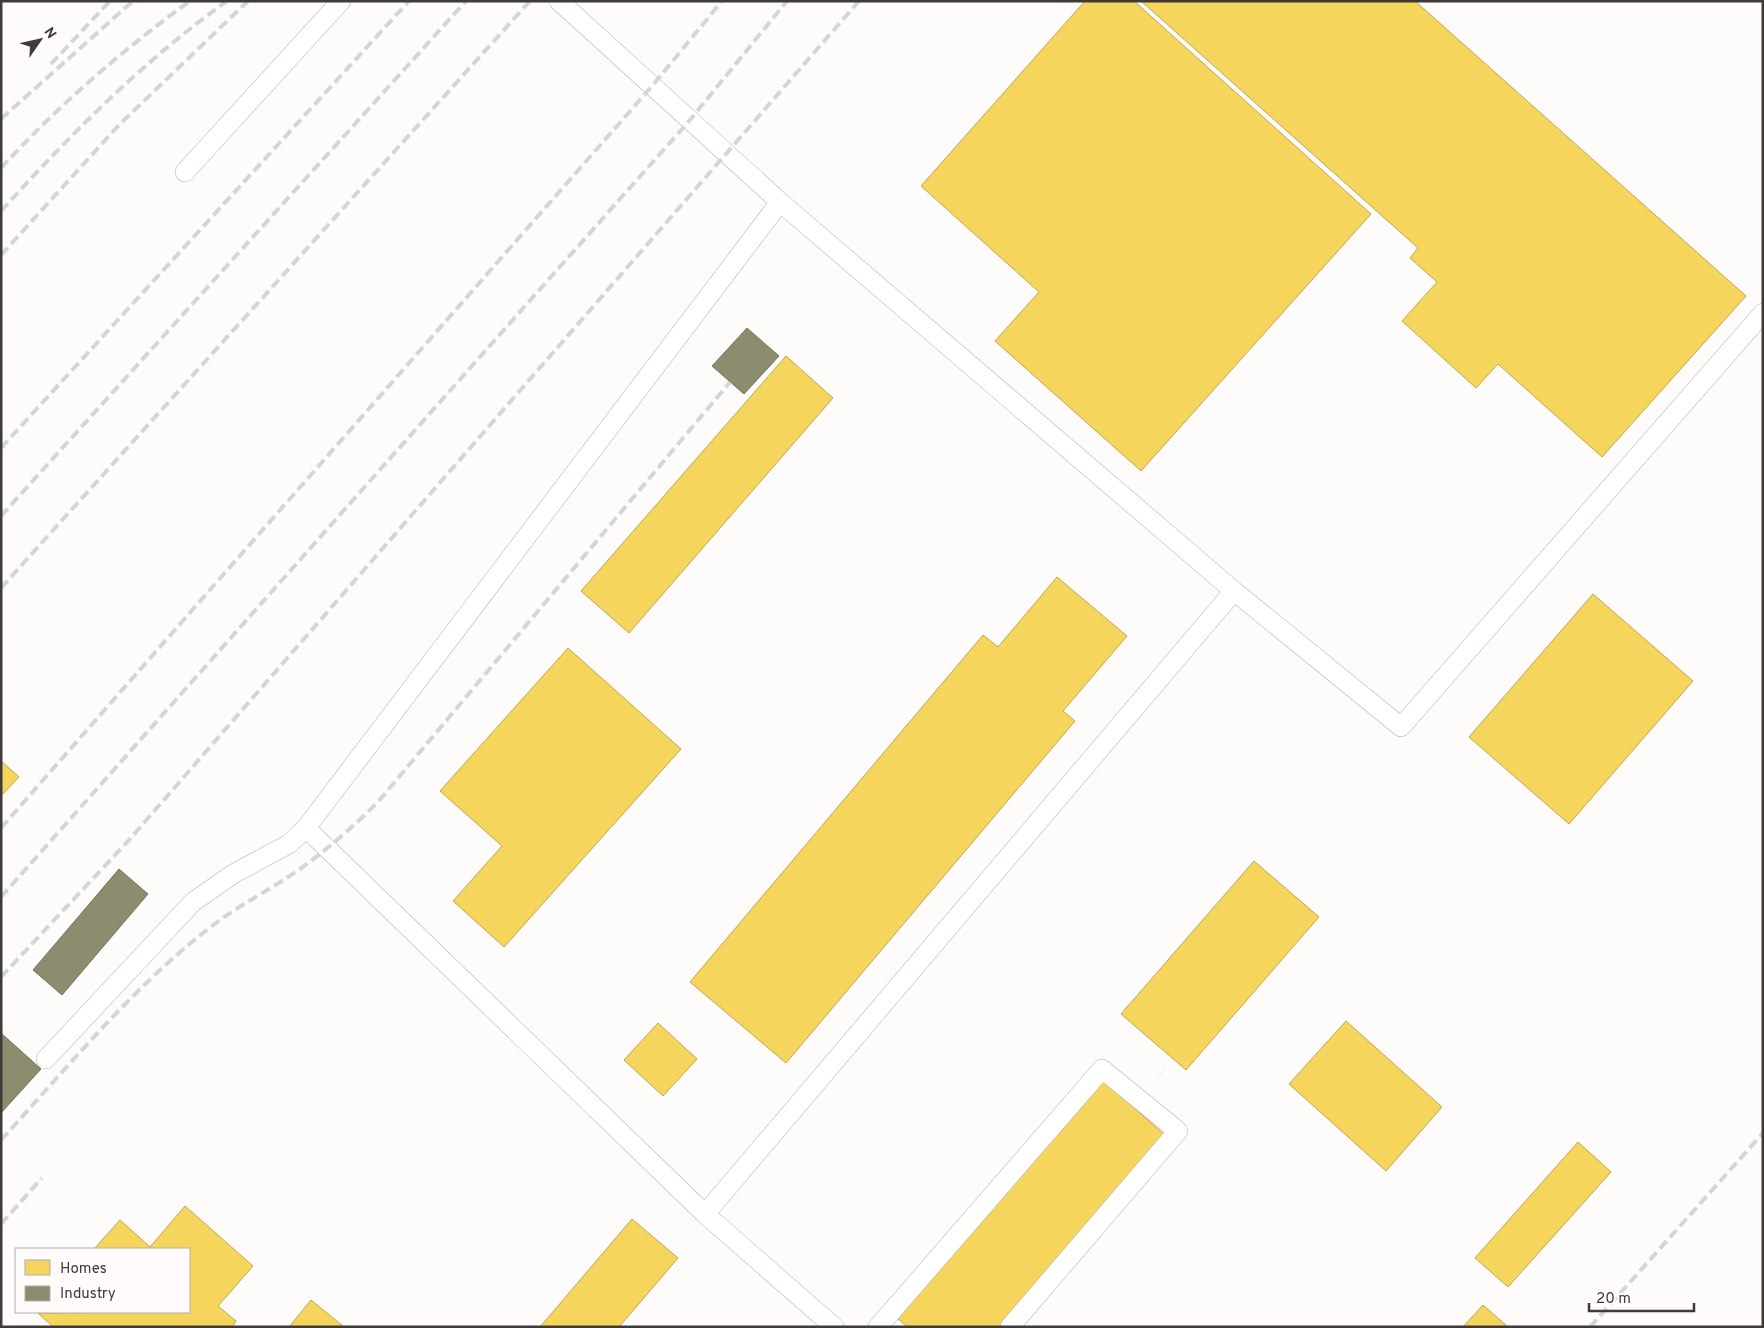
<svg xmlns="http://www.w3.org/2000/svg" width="1764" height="1328" font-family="Overpass,sans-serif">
<rect width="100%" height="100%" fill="#fdfcfb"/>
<path fill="#f6d55c" stroke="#bfa752" d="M1085,1H1134L1371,214L1141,471L995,341L1039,292L921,186Z
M1141,1H1415L1746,296L1602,457L1498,364L1476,388L1402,321L1437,282L1410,258L1418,248Z
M786,356L833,398L629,633L581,591Z
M1057,577L1127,636L1063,711L1075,721L786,1063L690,982L983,635L998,647Z
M1593,594L1693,681L1569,824L1469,737Z
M568,648L681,749L504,947L453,901L502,846L440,791Z
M1,761L19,777L1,796Z
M1254,861L1319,917L1186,1070L1121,1014Z
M1346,1021L1442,1107L1386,1171L1289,1084Z
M658,1023L697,1059L663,1096L624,1060Z
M1103,1080L1168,1138L1000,1327H907L895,1316Z
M1578,1142L1611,1172L1508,1287L1475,1258Z
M185,1206L253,1266L218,1306L236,1321L232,1327H53L38,1313L189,1312V1249H94L120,1220L150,1247Z
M632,1219L678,1258L619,1327H540Z
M311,1300L343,1326L342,1327H289Z
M1483,1305L1508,1327H1463Z"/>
<path fill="#8c8c6e" stroke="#75745e" d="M747,328L779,356L744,394L712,366Z
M119,869L148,894L62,995L33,970Z
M1,1033L41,1069L1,1113Z"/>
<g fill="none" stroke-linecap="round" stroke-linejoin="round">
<g stroke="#b3b1af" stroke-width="20">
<path id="lane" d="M559,1L780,202L1234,591
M185,172L341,1
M306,828L705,1214L834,1327
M46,1059L193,902L233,874L289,844L306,828L780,202
M705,1214L1234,591L1401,727L1763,313
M878,1327L1102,1069L1178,1131L1010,1327"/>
</g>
<path stroke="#e8e8e7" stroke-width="3" stroke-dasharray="1 4" stroke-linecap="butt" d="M1158,1078L1166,1068"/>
<use href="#lane" stroke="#fffffe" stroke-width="19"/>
<path stroke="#d5d5d5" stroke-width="4" stroke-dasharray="10 5" stroke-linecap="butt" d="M51,64L110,1
M1,119L133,1
M1,168C58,106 121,51 190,1
M1,211C71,134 142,62 227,1
M1,255L119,125L248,1
M1,448L409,1
M1,516L466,1
M1,588L530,1
M1,828L653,85L722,1
M1,897L690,120L787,1
M1,977L129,840L859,1
M1,1140C67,1068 131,989 208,929C237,906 270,890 300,869C328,849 354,826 378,802L730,382
M1,1224L42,1178
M1590,1327L1763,1133"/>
</g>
<rect width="1764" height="1328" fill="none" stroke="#403b39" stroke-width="5"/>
<rect x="15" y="1248" width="175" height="65" fill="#fefbfa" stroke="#b2aead"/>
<rect x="25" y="1260" width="25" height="15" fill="#f6d55c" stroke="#b2aead"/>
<text x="60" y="1273" font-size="15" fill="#403b39">Homes</text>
<rect x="25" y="1286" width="25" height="15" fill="#8c8c6e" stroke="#b2aead"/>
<text x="60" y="1298" font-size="15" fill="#403b39">Industry</text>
<g transform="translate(40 40) rotate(56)" stroke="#fefbfa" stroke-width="4" paint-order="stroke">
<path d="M0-4L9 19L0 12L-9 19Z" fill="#403b39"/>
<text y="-8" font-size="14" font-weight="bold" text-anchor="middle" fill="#403b39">N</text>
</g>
<path d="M1589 1303v8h105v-8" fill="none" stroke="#403b39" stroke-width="2.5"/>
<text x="1596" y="1303" font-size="15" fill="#403b39" stroke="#fefbfa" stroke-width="4" paint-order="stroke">20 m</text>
</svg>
